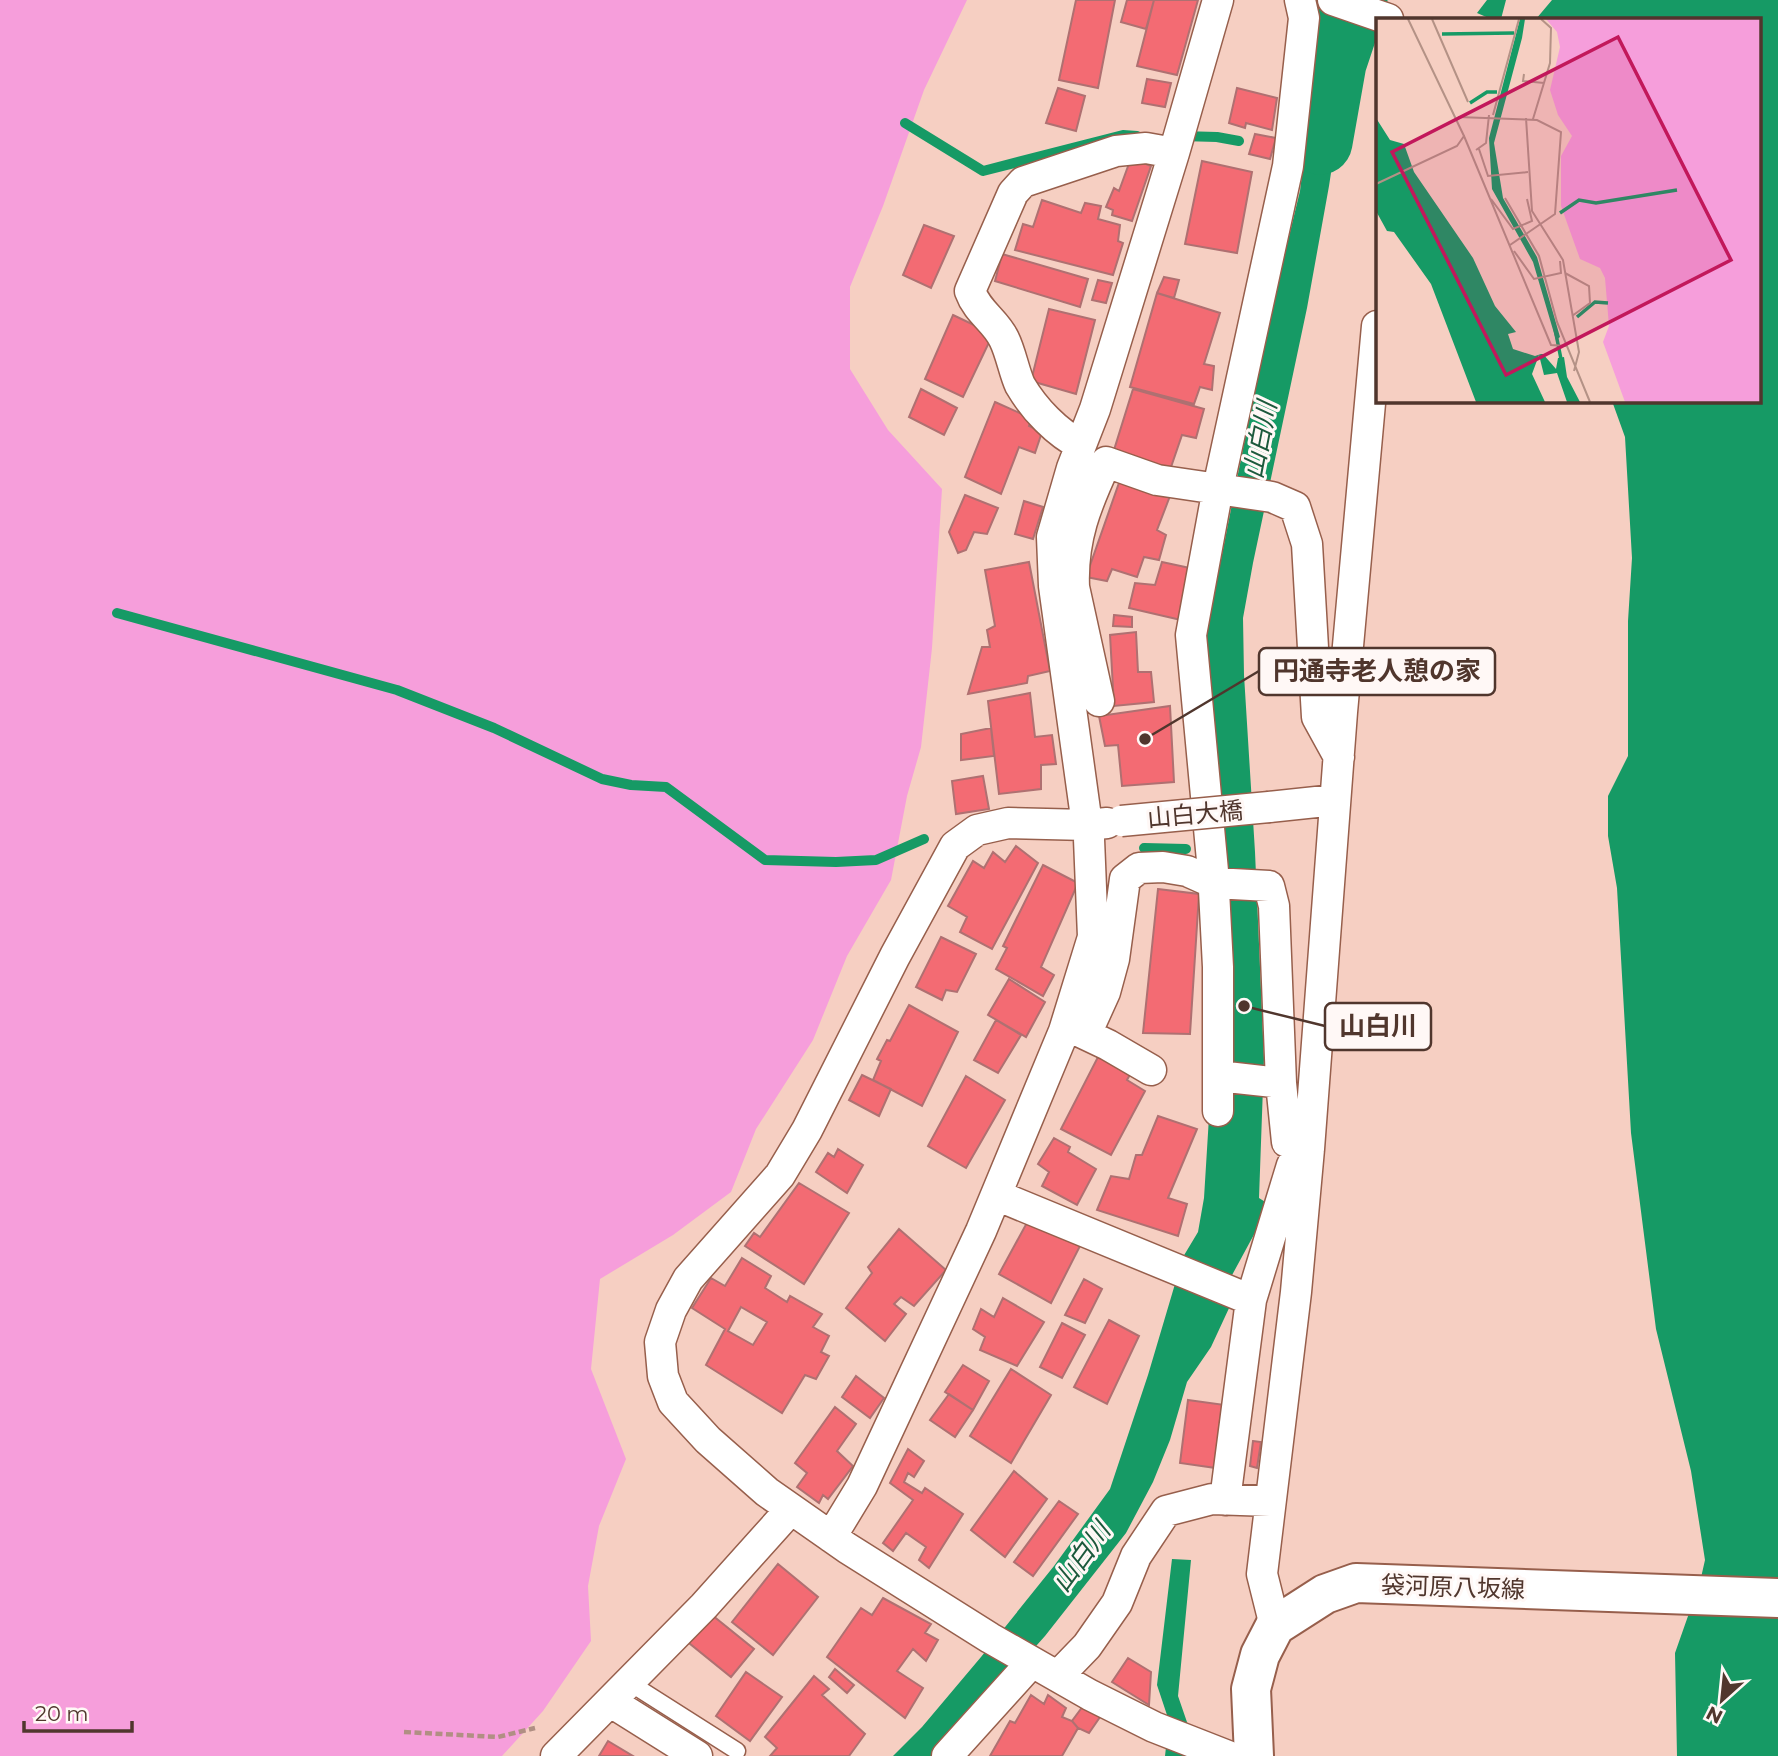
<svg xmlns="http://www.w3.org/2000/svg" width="1778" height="1756" font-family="Montserrat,'Noto Sans JP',sans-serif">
<rect width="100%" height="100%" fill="#f6cfc2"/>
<path fill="#f69edb" d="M0,0H967L924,90L883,206L850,287V369L888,430L942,489L932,648L921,747L907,796L891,880L847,956L813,1040L756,1129L731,1192L673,1235L600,1279L591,1369L626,1459L599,1526L588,1586L591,1641L543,1711L502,1756H0Z"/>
<path fill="#169a65" d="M1487,0H1506L1501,19H1526H1491L1477,13Z
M1552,0H1778V1756H1677L1675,1653L1700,1582L1705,1560L1691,1471L1656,1329L1631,1133L1617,888L1608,836V796L1628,756V621L1632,558L1625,437L1612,401H1759V19H1536Z
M1324,51L1351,60L1347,68L1329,186L1307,308L1253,563L1243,618L1244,675L1255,852L1264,1059L1259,1198L1270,1205L1231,1277L1230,1306L1211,1347L1187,1382L1170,1440L1153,1482L1126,1533L1045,1636L938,1756H893L922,1727L981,1657L1054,1566L1110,1489L1148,1375L1183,1257L1198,1232L1204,1198L1209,1117H1231L1232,1048L1206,635L1268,323L1300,191L1316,59Z
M1172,1559L1191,1560L1178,1696L1188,1725L1183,1756H1165L1169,1721L1157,1685Z"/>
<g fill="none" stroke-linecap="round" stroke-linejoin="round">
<path stroke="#169a65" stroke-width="10" d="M905,123L983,171L1123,135L1137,136
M1181,136L1217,137L1239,141
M117,613L397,690L494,728L602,779L631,785L666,787L765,860L836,862L876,860L924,839
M1144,848L1186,849"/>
<path stroke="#169a65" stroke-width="65" d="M1320,142L1334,63L1355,0"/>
</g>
<path fill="#f36b73" stroke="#af7071" stroke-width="2" fill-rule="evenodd" d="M1076,0H1115L1098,88L1059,80Z
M1127,0H1154L1146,29L1121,22Z
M1154,0H1198L1177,75L1137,66Z
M1147,79L1171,83L1165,107L1142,103Z
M1058,88L1085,96L1076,131L1046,123Z
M1237,88L1277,98L1272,130L1246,123L1245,128L1229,123Z
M1255,134L1276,138L1270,159L1249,154Z
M1131,158L1151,166L1132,221L1112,215L1113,210L1106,207L1114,188L1119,191Z
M1202,161L1252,172L1237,253L1185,244Z
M1042,200L1081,213L1085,203L1101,206L1098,219L1120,225L1118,241L1123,243L1113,275L1015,250L1023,224L1033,227Z
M924,225L954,236L931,288L903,275Z
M1002,254L1088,279L1080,307L995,281Z
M1164,277L1179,280L1174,298L1157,293Z
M1098,280L1112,283L1106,303L1092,300Z
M1157,293L1220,313L1204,364L1214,366L1212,390L1200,387L1194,404L1130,387Z
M1049,309L1095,320L1076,394L1031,381Z
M953,315L993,334L963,397L925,379Z
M921,389L957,408L944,435L909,417Z
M1133,389L1204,409L1196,438L1182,435L1170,470L1114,450Z
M995,402L1031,418L1029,426L1042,432L1035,453L1019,447L1001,494L965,477Z
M1120,480L1170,496L1157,530L1166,535L1159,560L1144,557L1137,577L1112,569L1107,581L1086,577Z
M965,495L998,508L987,534L974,532L966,550L958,553L949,532Z
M1024,501L1043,507L1033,539L1015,534Z
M1029,562L1050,671L1028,676L1027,683L968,694L982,647H990L987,630L995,626L985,570Z
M1162,562L1190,568L1181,620L1129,608L1135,583L1155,585Z
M1114,615L1132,617V627L1113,626Z
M1136,632L1138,672H1151L1154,702L1114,706L1110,635Z
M1030,693L1035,737L1052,735L1056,764L1041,765V789L999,794L988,701Z
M1170,706L1174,782L1122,786L1118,745L1105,746L1099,716Z
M991,728L994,756L961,760V734Z
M983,776L989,809L956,814L952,781Z
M1016,846L1038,863L992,949L960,932L967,917L948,906L973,861L984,868L993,852L1005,862Z
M1043,865L1078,883L1041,967L1054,975L1043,996L996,969L1007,948L1003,946Z
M1158,889L1199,894L1190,1034L1143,1033Z
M941,937L976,954L957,992L946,990L942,1000L916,987Z
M1009,979L1045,1002L1026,1037L988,1015Z
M909,1005L958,1032L922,1106L873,1080L881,1061L877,1059L887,1040L890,1041Z
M996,1020L1021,1035L998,1073L974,1060Z
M1099,1055L1132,1071L1127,1080L1145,1091L1111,1155L1061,1129Z
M862,1075L891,1089L879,1116L849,1100Z
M966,1076L1005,1100L966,1168L928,1146Z
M1158,1116L1197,1129L1168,1198L1187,1204L1178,1236L1097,1210L1111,1176L1129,1179L1136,1155H1142Z
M1054,1138L1070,1147L1068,1152L1096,1169L1077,1205L1042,1186L1049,1172L1038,1164Z
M838,1149L863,1165L847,1193L816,1172L828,1153L834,1157Z
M799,1183L849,1213L804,1284L745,1246L754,1233L760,1237Z
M1029,1219L1080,1246L1051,1303L999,1274Z
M899,1229L946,1270L914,1306L901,1297L894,1304L906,1314L885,1341L846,1308L872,1273L868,1267Z
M742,1258L771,1276L765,1288L787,1302L790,1296L822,1314L813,1327L829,1336L821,1352L829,1356L816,1379L805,1375L782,1413L706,1365L725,1329L692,1308L711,1278L725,1286ZM741,1307L767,1322L753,1345L728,1331Z
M1084,1279L1102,1289L1085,1323L1065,1315Z
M1003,1298L1044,1322L1017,1366L980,1350L985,1337L973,1329L981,1309L994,1317Z
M1109,1320L1139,1336L1107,1404L1074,1387Z
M1062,1323L1085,1335L1062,1378L1040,1367Z
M963,1365L989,1381L973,1410L945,1392Z
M1011,1369L1051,1395L1011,1463L970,1436Z
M856,1376L884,1398L870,1418L842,1397Z
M949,1394L973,1410L955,1437L930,1420Z
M1188,1400L1225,1405L1216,1468L1180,1463Z
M835,1407L856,1424L837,1451L853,1466L828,1499L823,1495L819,1503L797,1487L807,1473L795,1463Z
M1253,1441L1261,1442L1257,1468L1250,1466Z
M908,1449L924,1461L914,1477L908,1473L904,1482L922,1493L925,1488L963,1514L929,1568L919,1560L926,1547L906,1533L893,1551L883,1543L913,1500L890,1483Z
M1014,1471L1047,1499L1005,1557L971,1530Z
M1059,1501L1078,1514L1033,1576L1014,1562Z
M778,1564L818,1597L773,1655L732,1622Z
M883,1598L931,1624L925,1633L938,1640L926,1661L913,1649L897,1671L923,1688L905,1718L827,1657L861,1608L872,1615Z
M712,1615L754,1649L731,1677L689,1643Z
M1128,1658L1151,1672L1149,1705L1112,1682Z
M835,1669L854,1685L847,1693L829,1677Z
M746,1672L782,1697L750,1741L716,1716Z
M814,1676L829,1689L822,1695L865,1734L849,1756H770L777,1748L765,1737Z
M1031,1695L1044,1704L1048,1695L1066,1708L1062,1717L1072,1721L1078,1728L1062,1756H990L1010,1721L1015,1723Z
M1083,1706L1100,1717L1089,1733L1078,1728L1072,1721Z
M608,1741L633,1756H599Z"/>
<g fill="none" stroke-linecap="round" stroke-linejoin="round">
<g stroke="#975f4c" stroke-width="19">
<path id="lane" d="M630,1683L737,1751"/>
</g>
<g stroke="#975f4c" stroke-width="33">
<path id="street" d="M1333,0L1388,19
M1081,445C1057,433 1034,409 1020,385C1014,372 1011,353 1004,339C995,320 978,313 970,291L1013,193L1023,182L1116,151L1146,148L1174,153
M1074,587L1099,701
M1065,591L1074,587C1072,539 1086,505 1106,462L1157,480L1272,497L1295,507L1307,544L1317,717L1339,757
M1269,807L1335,800
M1107,823L1087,825L1008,823L977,830L955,846L895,956L807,1130L780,1175L688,1279L671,1310L660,1342L663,1376L673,1402L708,1440L767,1492L847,1548L990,1638L1090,1695L1154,1727L1228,1756
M1068,1026L1108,1045L1151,1070
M1086,1034L1105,992L1114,959L1125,879L1139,868L1163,867L1187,871L1214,883L1269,886L1274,906L1281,1083L1287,1142L1309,1149
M1218,1076L1281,1083
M1218,1111V967L1213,871L1191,635L1218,488L1288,166L1304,18L1300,0
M996,1195L1251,1300L1225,1500
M1251,1300L1292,1165L1304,1154
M831,1537L862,1486L981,1231L1064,1031L1093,937L1089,839L1054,586L1052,537L1072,468L1095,409L1174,153L1218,0
M1275,1626L1262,1574L1296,1292L1309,1149L1342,712L1377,326
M1058,1676L1087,1646L1117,1603L1136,1556L1166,1511L1212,1499L1270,1501
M611,1702L697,1756
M556,1756L704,1606L791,1509
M947,1756L1032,1662"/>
</g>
<g stroke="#975f4c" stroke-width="42">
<path id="secondary" d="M1254,1756L1251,1689L1260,1655L1275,1626L1325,1594L1356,1583L1778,1598"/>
</g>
<path stroke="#b08f83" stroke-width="4.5" stroke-dasharray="7 3.5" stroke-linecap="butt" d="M404,1732L498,1737L535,1728"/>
<use href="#lane" stroke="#fff" stroke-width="16"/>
<use href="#street" stroke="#fff" stroke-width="30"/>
<use href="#secondary" stroke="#fff" stroke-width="38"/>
<g stroke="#975f4c" stroke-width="33" stroke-linecap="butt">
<path id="street-bridge" d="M1121,821L1269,807"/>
</g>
<use href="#street-bridge" stroke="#fff" stroke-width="30"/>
</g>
<g text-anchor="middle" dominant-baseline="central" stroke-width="6" stroke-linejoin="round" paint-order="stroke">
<g font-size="24" fill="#50362d" stroke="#fff8f6">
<text transform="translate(1195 814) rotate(-5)">山白大橋</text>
<text transform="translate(1453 1587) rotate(2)">袋河原八坂線</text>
</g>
<g font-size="26" font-style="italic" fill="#1c593c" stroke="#fff8f6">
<text transform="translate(1260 440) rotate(-79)">山白川</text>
<text transform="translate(1081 1557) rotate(-54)">山白川</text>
</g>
</g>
<g transform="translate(1376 18)">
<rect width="385" height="385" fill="#f6cfc2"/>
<path d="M170,1H385V384H249L227,324L233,308L229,260L224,250L204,241L185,188V138L196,118L182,97L174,72L184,29L181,14Z" fill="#f69edb"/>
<path d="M144,1H149L146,20L118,125L127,180L161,239L184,319L180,322L157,244L116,171L113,120ZM0,100L14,122L28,126L38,154L97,240L119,288L140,314L132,316L137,331L159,338L165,336H167L180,351L182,340L188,339L191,359L204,384H191L181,355L168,357L163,337L156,356L169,384H100L55,266L18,214L11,213L0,193Z" fill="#169a65"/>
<path fill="none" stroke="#169a65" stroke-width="3.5" d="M66,16L138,15M94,85L111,74H121M184,195L203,182L220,185L301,172M201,299L219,284L232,285M179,311L187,351"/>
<path fill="none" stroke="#b49286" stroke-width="2" d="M56,1L92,84M148,56L147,63L168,65M117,97L143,1M82,99L161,102L185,114L179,196L134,227M150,100L156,193L187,242L203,334L198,353M157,101L174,45L175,10L165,1M88,118L175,327L191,328M103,131L112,158L152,154M100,132L110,125L113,97M0,166L81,128L88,118L32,1M129,180L163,238L181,304L214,384M115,181L137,211L156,203L151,181M138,233L158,261L185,255L184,243M189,255L213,268L214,285L196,298"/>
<path fill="#c2185b" fill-opacity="0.15" stroke="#c2185b" stroke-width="3.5" d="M242,19L355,242L130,357L16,134Z"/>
<rect width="385" height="385" fill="none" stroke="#50362d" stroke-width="3.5"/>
</g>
<path fill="none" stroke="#50362d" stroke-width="2.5" d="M1145 739L1259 671M1244 1006L1325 1026"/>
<g fill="#50362d" stroke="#fff8f6" stroke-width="2.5">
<circle cx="1145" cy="739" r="7"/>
<circle cx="1244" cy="1006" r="7"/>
</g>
<g fill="#fff8f6" stroke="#50362d" stroke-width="2.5">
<rect x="1259" y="648" width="236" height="47" rx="7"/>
<rect x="1325" y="1003" width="106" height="47" rx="7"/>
</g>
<g font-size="26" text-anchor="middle" font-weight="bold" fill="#50362d">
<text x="1377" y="680">円通寺老人憩の家</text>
<text x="1378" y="1035">山白川</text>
</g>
<g transform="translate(1722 1700) rotate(207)" stroke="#fff8f6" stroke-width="5" paint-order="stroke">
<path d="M0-5L12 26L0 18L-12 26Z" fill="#50362d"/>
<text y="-10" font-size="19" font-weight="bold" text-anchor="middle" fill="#50362d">N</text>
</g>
<path d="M24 1721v10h108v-10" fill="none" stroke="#50362d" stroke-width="3.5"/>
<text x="35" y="1721" font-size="21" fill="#50362d" stroke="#fff8f6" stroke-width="5" paint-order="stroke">20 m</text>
</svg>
